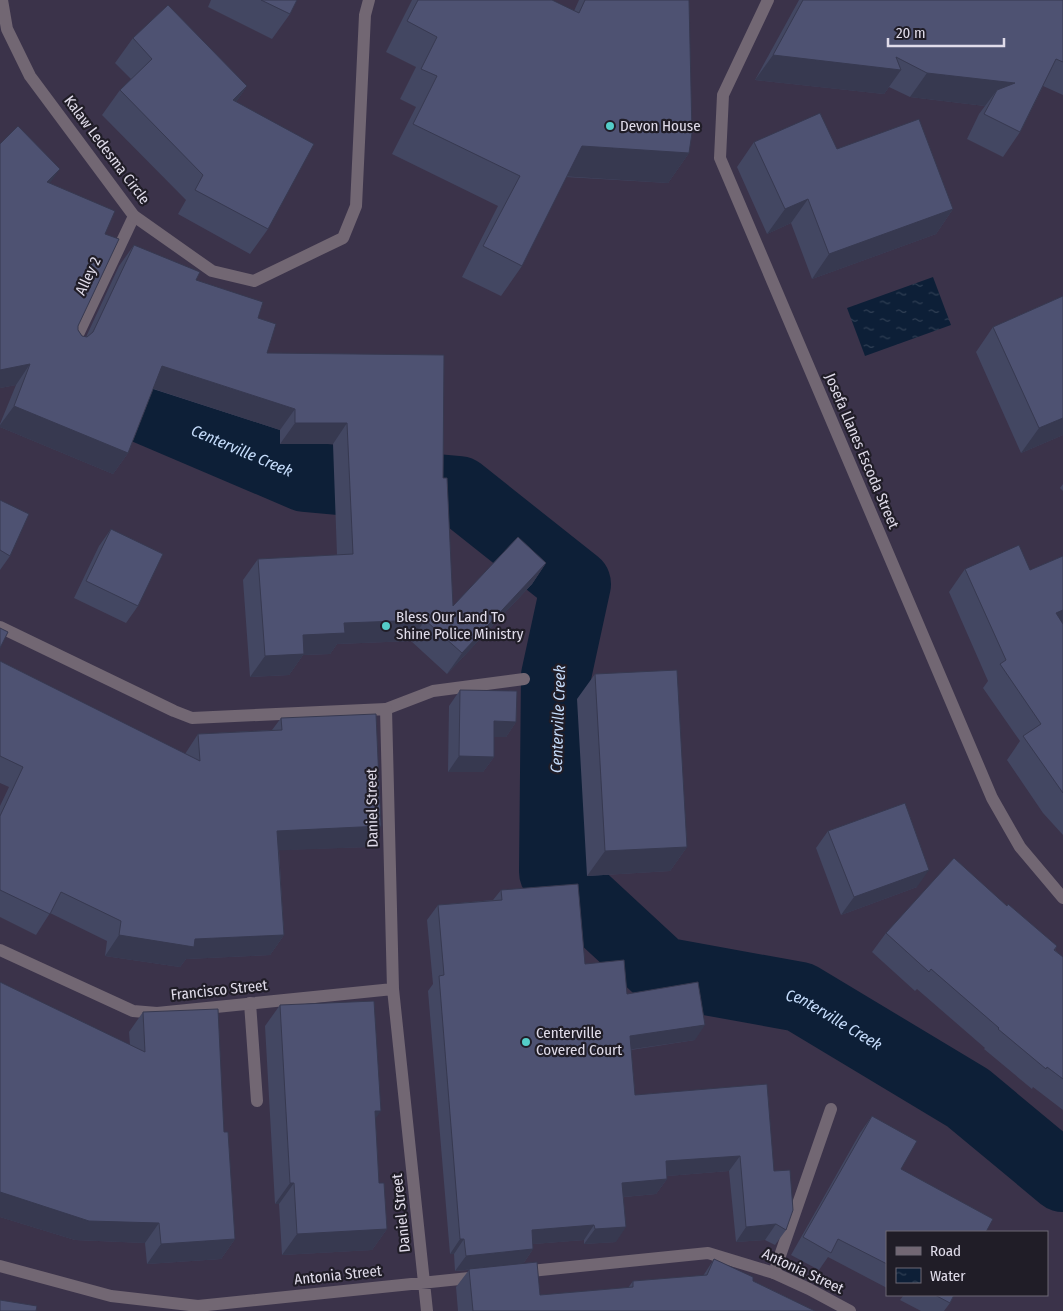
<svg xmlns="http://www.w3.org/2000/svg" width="1063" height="1311" font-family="'Fira Sans Condensed',sans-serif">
<defs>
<pattern id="water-ripples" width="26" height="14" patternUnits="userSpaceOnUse" patternTransform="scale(1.25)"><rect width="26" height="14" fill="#0d1f37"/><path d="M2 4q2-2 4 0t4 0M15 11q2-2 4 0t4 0" fill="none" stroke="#303f54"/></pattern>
</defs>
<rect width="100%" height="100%" fill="#3b334a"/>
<path fill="url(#water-ripples)" d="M933,277L951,325L865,356L847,308Z"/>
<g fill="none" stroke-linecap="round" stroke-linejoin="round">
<path stroke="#0d1f37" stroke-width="70" id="s1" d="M0,320L27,338L47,367L305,477L459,491L576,584L556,676L554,872L662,972L800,997L968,1098L1063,1177"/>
<path stroke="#726773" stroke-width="12" d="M72,347L134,216
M386,709L433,691L524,679
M250,1003L257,1101
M774,1273L831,1109"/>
<path stroke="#726773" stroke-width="12" d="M2,0L7,29L30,76L134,216L212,271L254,281L343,238L356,206L365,15L369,0
M768,0L723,95L720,158L992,798L1020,847L1063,898
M0,627L174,711L192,718L386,709L393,989L427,1311
M0,950L133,1011L157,1013L393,989
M0,1266L111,1296L198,1306L479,1277
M521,1272L708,1253L774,1273L809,1289L850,1311"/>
</g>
<path fill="#434762" d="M211,0H297L290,14L272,39L208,7Z
M412,0H552L574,11L579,0H689V153L668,183L566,177L522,266L501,296L462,277L498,206L392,154L416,107L400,99L416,67L386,52Z
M799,0H1063V95L1043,86L1020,132L1003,157L967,139L979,114L985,106L910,97L889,87L884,94L755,80Z
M133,38L247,86L236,102L268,229L250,254L178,214L186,200L102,115L120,90L131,79L115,63Z
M754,142L837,149L953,209L936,234L812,279L791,223L767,234L737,167Z
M0,144L50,183L105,234L78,326V330L82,336L86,337L119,266L134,245L196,280L258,318L267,353L443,478L453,606L546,563L532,584L447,674L411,641L337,644L330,654L303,655L289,675L250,677L243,580L258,559L337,555L333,444H280V430L153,389L128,453L113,474L0,427V424L16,385L0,388Z
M1063,296V435L1021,453L976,352L993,327Z
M1063,484V491L1060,488Z
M0,500L10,556L0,570Z
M111,529L138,606L126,623L74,598L99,546Z
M1063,556V835L1043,813L1007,760L1020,741L983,688L988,681L949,592L965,569L1030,570Z
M0,661L185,754L198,734L272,730L281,718L381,826L367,847L279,850L284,935L270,955L186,959L180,967L105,956L107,941L50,913L36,935L0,917V806L9,787L0,783Z
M595,674L687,847L670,871L587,876L577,699Z
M460,690L516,722L506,737H494V757L483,772H448L449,706Z
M828,831L917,887L841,915L816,848Z
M501,890L585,964L627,994L695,1040L631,1050L635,1095L774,1171L786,1230L775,1245L765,1240L736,1242L729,1171L667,1176V1179L656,1194L624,1197L616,1242L584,1244V1240L533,1244V1249L523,1264L540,1295L628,1288L633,1281L703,1276L714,1259L753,1281L815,1311H458L456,1287L469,1270L455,1271L454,1254H450L428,991L433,984L427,920L438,905L493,900Z
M1007,906L1057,946L1055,950L1063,957V1110L1033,1087L1032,1089L984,1049L985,1048L917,989L915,991L872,952L886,933Z
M0,982L130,1045L129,1032L143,1012L224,1132L235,1239L221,1259L147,1264L145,1243L75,1240L0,1217Z
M280,1005L375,1118L379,1183L387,1229L372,1250L282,1255L279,1204H275L265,1026Z
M872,1116L901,1169L887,1232V1288L828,1257L819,1270L791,1255L860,1133Z
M900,1295H954L950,1303L944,1311H921L900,1300L903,1296Z"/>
<path fill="#373950" d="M773,55L901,70L884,94L755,80Z
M927,73L1015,83L997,90L985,106L910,97Z
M247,86L230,111L233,100Z
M582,146L689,153L668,183L561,176Z
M60,169L45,190L47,182Z
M808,199L791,223L767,234L785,209Z
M953,209L936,234L812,279L829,254Z
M30,364L16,385L0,388V370Z
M162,366L295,409L280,430L148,387Z
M14,406L128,453L113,474L0,427V425Z
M1063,418V435L1021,453L1039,428Z
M295,423H347L333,444H280Z
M546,563L532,584L447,674L462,653Z
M1063,610V626L1056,613Z
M425,620L411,641L337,644L330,654L303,655L289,675L250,677L265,656L303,635L344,623Z
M494,721L516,722L506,737H483Z
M459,756L494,757L483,772H448Z
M381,826L367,847L263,851L277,831Z
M687,847L670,871L587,876L605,851Z
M929,870L917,887L841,915L854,897Z
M119,935L195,939L284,935L270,955L186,959L180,967L105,956Z
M705,1025L695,1040L620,1051L630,1036Z
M375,1111H381L366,1132Z
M740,1156L729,1171L655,1177L666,1161Z
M667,1179L656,1194L612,1198L622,1183Z
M290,1183H294L279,1204H275Z
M0,1192L159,1223L145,1243L75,1240L0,1217Z
M776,1224L765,1240L736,1242L746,1227Z
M594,1225L584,1240L521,1245L532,1230Z
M626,1227L616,1242L584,1244L595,1229Z
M387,1229L372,1250L282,1255L297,1234Z
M235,1239L221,1259L147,1264L161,1244Z
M460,1239H464L454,1254H450Z
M533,1249L523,1264L455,1271L466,1256Z"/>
<path fill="#4e5272" stroke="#373950" d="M261,0H297L290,14Z
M418,0H552L579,13L585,0H689L692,133L689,153L582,146L522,266L483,246L520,176L413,124L437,76L421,69L437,37L407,21Z
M803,0H1063V62L1056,59L1020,132L984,114L997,90L1015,83L927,73L896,57L901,70L773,55Z
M168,5L247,86L233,100L314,144L268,229L195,190L203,175L120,90L152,59L133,38Z
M820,113L837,149L919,119L953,209L829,254L808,199L785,209L754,142Z
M18,126L60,169L47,182L115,211L105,234L119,239L78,326V330L82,336L87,337L93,332L134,245L200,272L196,280L263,302L258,318L276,324L267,353L444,355L443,478H447L453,606L518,537L546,563L462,653L425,620L344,623L345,633L303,635L304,654L265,656L258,559L353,554L347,423H295V409L162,366L128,453L14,406L30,364L0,370V144Z
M1063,296V418L1039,428L993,327Z
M0,500L29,514L10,556L0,550Z
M111,529L163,554L138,606L86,581Z
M1019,545L1030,570L1063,556V610L1056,613L1063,624V793L1023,736L1041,724L1000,664L1006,660L965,569Z
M0,628L8,632L0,648Z
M0,661L200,761L198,734L282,730L281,718L376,714L381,826L277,831L284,935L195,939L194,947L119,935L121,921L61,892L50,914L0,890V816L23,767L0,756Z
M677,670L687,847L605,851L595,674Z
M460,690L517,691L516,722L494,721V757L459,756Z
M905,803L929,870L854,897L828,831Z
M954,858L1007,906L1008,904L1057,946L1054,950L1063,957V1079L1047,1067L1046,1069L998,1029L999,1028L931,969L929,972L886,933Z
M578,884L585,964L624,960L627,994L698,982L705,1025L630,1036L635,1095L767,1084L774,1171L790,1170L793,1210L786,1230L776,1224L746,1227L740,1156L666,1161L667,1179L622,1183L626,1227L595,1229L594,1225L532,1230L533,1249L466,1256L464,1239H460L439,976L444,975L438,905L502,900L501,890Z
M0,982L145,1052L143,1012L218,1009L224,1132H228L235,1239L161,1244L159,1223L89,1221L0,1192Z
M374,1001L381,1111H375L379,1183H384L387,1229L297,1234L294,1183H290L280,1005Z
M872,1116L917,1141L901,1169L993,1219L986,1232H887V1264L838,1239L831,1253L803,1237Z
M714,1259L753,1277V1281L815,1311H473L469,1269L537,1262L540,1295L633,1287V1281L707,1275Z
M935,1295H954L950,1303Z
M0,1300L37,1306L36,1311H0Z"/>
<g fill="#54cdc8" stroke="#201d27" stroke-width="2">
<circle cx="610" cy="126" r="5"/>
<circle cx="386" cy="626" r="5"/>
<circle cx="526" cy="1042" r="5"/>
</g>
<g text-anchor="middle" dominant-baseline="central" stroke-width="4.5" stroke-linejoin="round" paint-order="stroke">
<g font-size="15" fill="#e0dcea" stroke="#201d27" text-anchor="start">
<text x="620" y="126">Devon House</text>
<text x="396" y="617">Bless Our Land To<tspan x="396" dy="17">Shine Police Ministry</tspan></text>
<text x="536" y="1033">Centerville<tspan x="536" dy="17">Covered Court</tspan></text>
</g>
<g font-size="15" fill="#e0dcea" stroke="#201d27">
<text transform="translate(107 150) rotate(53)">Kalaw Ledesma Circle</text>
<text transform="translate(88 276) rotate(-65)">Alley 2</text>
<text transform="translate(862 451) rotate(67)">Josefa Llanes Escoda Street</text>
<text transform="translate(372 808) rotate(-91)">Daniel Street</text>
<text transform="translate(219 990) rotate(-6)">Francisco Street</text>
<text transform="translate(401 1213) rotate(-96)">Daniel Street</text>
<text transform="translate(803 1271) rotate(25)">Antonia Street</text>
<text transform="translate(338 1275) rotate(-6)">Antonia Street</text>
</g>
<g font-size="16" font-style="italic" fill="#c5dcfb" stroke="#201d27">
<text stroke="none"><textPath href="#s1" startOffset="280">Centerville Creek</textPath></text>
<text transform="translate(558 719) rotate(-88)">Centerville Creek</text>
<text stroke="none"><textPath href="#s1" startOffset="1270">Centerville Creek</textPath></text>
</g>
</g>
<rect x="886" y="1231" width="162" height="65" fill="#201d27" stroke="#6d6975"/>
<rect x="896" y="1247" width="25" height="8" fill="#726773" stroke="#6d6975"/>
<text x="930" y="1256" font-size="15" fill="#e0dcea">Road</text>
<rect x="896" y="1268" width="25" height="15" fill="url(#water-ripples)" stroke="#6d6975"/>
<text x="930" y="1281" font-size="15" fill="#e0dcea">Water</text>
<path d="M888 38v8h116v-8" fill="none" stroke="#e0dcea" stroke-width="2.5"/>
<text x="896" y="38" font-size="15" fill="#e0dcea" stroke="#201d27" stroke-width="4" paint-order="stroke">20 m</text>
</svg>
